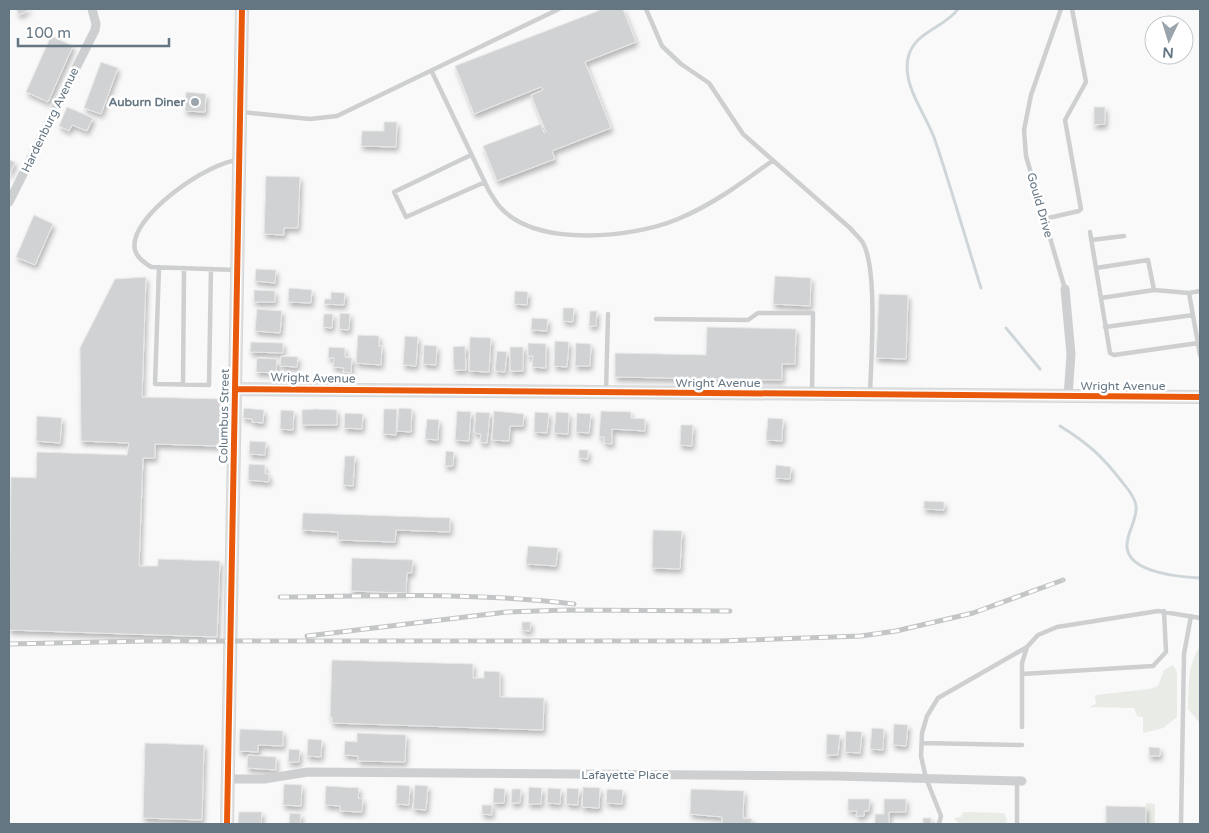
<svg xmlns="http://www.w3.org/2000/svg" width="1209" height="833" font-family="'Varela Round',sans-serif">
<defs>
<filter id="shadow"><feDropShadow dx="2" dy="4" stdDeviation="2.5" flood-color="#0004"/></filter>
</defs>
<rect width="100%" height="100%" fill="#f9f9f9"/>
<path fill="#e8ebe6" d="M1200,646V723L1188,709C1189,685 1187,667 1200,646Z
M1173,665L1177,672V717L1163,728L1143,733V717L1137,716L1134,708L1089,707L1096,704L1095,695L1149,689L1158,686L1164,670Z
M1146,803L1155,804V824H1146Z
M963,812L1004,813L1007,820L1006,824H959L954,818L961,817Z"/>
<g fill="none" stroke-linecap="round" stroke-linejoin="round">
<path stroke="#ced6d9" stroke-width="3" d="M958,9C945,28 914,31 908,58C902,88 928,116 936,143C952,191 966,240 981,288
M1006,328L1040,369
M1060,426C1089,444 1102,456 1123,483C1128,489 1135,497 1136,506C1138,519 1126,533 1127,547C1129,573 1181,577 1200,578"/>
</g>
<path fill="#d0d2d3" stroke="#e8e8e8" filter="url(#shadow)" d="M16,9H30L19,15Z
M603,9H623L636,42L585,62L611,128L552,151L555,159L497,181L483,146L541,124L544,133L546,132L531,95L543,90L541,87L474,114L455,66Z
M51,36L73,46L48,102L26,92Z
M101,62L118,68L101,114L84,108Z
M186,92L206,94L205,112L185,111Z
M67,107L93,118L87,131L72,125L69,131L59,126Z
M1094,107H1105V124L1094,125Z
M384,122H397L396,147L361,146L362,131H384Z
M9,160L15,162L9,176Z
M266,176L300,177L298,228H284V235L264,234Z
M34,215L53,224L35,265L16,257Z
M256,269L276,270L275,283L255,281Z
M775,276L811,278L810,306L773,304Z
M146,277L142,397L221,399L219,446L155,444V458H143L139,566H158V559L220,561L217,637L9,630L11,477L36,478L37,452L127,455L129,443L81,441L80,348L115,279Z
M289,288L312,290L311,303L288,302Z
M254,290L275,291V302H254Z
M515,291L528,292L527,305L514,304Z
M331,292L345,293L344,305L324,304L325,299H331Z
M879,294L908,295L906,359L876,358Z
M563,308H574L573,322L563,321Z
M257,309L282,311L280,333L255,331Z
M590,311H597L596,326H589Z
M340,313L350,314L349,330L339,329Z
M324,314H333L332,328L323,327Z
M532,318L548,319L547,331L531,330Z
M707,327L796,329L795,364H782V380L615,377V353L706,355Z
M358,335L379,336V346H382L381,365L356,363Z
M405,336L418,337L416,366L403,365Z
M470,337L491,338L489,372L469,371Z
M555,341L569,342L567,367L554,366Z
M251,342L283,343V353L250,352Z
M528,343L546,344V368L532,367L533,356H528Z
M576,343L591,344L590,366H575Z
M424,345L437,346L436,365L423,364Z
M465,346L466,370H454L453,347Z
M329,347L345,348V357L352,358L351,373L343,372L344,368L333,367L334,358H328Z
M510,347H523V371H510Z
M497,351L507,352L505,372L495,371Z
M281,356L298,357L297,367L280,366Z
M257,358L277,359L276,373L256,372Z
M244,408L264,410L263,423L252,422V419L243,418Z
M399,408L412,409L411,432L397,431Z
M316,409L337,410V425H302V410Z
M384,409H397L396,435L383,434Z
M281,410L294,411L293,430L280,429Z
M457,411L471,412L469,441L455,440Z
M494,411L524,414L523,426H510L509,441L492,440Z
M601,411L631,412V418L645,419V431L612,429V444L604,443V437H599Z
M476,412L490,413L487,443L480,442L481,434L474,433Z
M535,412L549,413L547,433L534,432Z
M556,412L569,413L568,434L554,433Z
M345,413L363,414L362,429L344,428Z
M577,413L591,414L589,433L576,432Z
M37,416L62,418L60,443L36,441Z
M768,418L783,419L782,441L766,440Z
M427,419L439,420L438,440L425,439Z
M681,425H693L692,446L680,445Z
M250,441L266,442L265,455L249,454Z
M579,450H588V459L579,458Z
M446,451L454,452L453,466H445Z
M345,456H355L353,486L343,485Z
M249,464L265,465V474H269V482L248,480Z
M776,465L791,467L790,479L775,478Z
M924,501L944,502V510L924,509Z
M303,513L450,518V532L396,530L395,542L338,540V532L302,530Z
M653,530L682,531L680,569L652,568Z
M528,546L558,548L556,566L526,564Z
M352,558L413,560L412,573H407L406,593L351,591Z
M522,622H531L530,631L522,630Z
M332,660L473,664V678H484V671L500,672V697L544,698L543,730L332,723V717H330Z
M894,724L908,725L906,746L893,745Z
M872,728L884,729L883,750L870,749Z
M240,729L283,731V746L258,745V752L239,751Z
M846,731L862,732L860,753L845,752Z
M357,733L406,735L405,762L358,761V756L344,755L345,741L357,742Z
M827,734L840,735L838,755H826Z
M308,739L322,740L321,757L307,756Z
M145,743L204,745L202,820L143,818Z
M1149,747L1160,748V756H1149Z
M289,749L300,750L299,762H288Z
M248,755L276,757V770L247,768Z
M284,784L302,785L301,806L283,805Z
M397,785L410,786L409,805L396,804Z
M415,785L428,786L426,810L413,809Z
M326,786L359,788L358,798L363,799L362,812L340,811V806L325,805Z
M529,787L542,788L541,804H528Z
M583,787L600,788L599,808L582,807Z
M494,788L505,789L504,803H493Z
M548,788L561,789L560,804L547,803Z
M567,788L579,789L578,805L566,804Z
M512,789H521L520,803H511Z
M607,789L623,790L622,804L606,803Z
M691,789L744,791L743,818L752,819L751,824H722V817L690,814Z
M848,799H870L869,811H864V816H856L857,811H848Z
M884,799H906V812H889V824H875V814H884Z
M482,805H492V815L482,814Z
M1106,806L1146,807V824H1106Z
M239,812H262L261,824H238Z
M290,813L301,814L300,824H289Z
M923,818H931V824H923Z"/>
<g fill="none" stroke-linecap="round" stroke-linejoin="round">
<g stroke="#d5d6d7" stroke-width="14">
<path id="secondary" d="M236,389L1200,397
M227,824L242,9"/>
</g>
<path stroke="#cecfd0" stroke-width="4.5" d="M646,9L662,46L681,64L709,83L743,134L850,228C854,233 860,238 863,243C878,270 871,360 870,394
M1061,9L1031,95L1024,130L1026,156L1065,289
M432,72L489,191C493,197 496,203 500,207C536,248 633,238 678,219C712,205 742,183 772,161
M241,112L310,119L337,116L559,9
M471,155L394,192L406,217L485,182
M1044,219L1079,211L1081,209L1065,120L1086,82L1072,9
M1090,232L1110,353L1114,355L1198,343
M1091,240L1124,236
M159,267L155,384L209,385L211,269
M1096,268L1148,260L1154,290
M236,270L151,267C145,263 137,258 135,250C127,217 210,161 239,160
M1200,291L1189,293L1200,355
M1101,298L1154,290L1189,293
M656,319L748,320L758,313H813L812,394
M1105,327L1193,315
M183,384L184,268
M606,392L608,314
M1022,674L1153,666L1166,652L1164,611
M1022,727V663L1027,647L1038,635L1057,627L1158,611L1200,618
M922,743L1022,745
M939,824L941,816L926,778L921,756L922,733L927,716L938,698L1027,647
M1017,824V781
M1181,824L1184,654L1191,616"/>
<path stroke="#cecfd0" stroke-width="9" d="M9,202L95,30L96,24L92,9
M1065,289L1071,354L1068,397
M228,779H264L308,772L836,776L1022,781"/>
<use href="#secondary" stroke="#e1e2e2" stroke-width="12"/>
<g stroke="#c3c5c6" stroke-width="5">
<path id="rail" d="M280,597C378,596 476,592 574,604
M307,636L507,612L566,610L730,611
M9,644L146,641H720L861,636L896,631L973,613L1063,580"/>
</g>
<use href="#rail" stroke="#fff" stroke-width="3" stroke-dasharray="9" stroke-linecap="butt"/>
<g stroke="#fff" stroke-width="9">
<path id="cycleway" d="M236,389L1200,397
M227,824L242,9"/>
</g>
<use href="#cycleway" stroke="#e8590c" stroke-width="6"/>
</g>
<circle fill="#99a4ac" stroke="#fff" stroke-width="2" cx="195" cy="102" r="5"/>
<g text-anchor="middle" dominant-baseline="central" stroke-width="5" stroke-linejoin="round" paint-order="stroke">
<g font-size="12" font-weight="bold" fill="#657683" stroke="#fff" text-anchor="end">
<text x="185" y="102">Auburn Diner</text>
</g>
<g font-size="12" fill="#657683" stroke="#fff">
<text transform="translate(50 120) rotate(-64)">Hardenburg Avenue</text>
<text transform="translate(1040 205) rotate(74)">Gould Drive</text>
<text transform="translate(313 378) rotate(1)">Wright Avenue</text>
<text x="718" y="383">Wright Avenue</text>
<text x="1123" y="386">Wright Avenue</text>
<text transform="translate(224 416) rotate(-89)">Columbus Street</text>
<text x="625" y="775">Lafayette Place</text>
</g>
</g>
<rect width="1209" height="833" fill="none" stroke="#657683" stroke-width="20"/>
<g transform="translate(1169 40) rotate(184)"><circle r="24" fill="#ffffff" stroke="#c1c8cd"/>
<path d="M0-4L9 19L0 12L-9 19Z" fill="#99a4ac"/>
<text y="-8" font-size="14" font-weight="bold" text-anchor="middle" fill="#657683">N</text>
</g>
<path d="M18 38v8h151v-8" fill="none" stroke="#657683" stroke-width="2.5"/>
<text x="25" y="38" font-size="15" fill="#657683" stroke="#ffffff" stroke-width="4" paint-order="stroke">100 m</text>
</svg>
